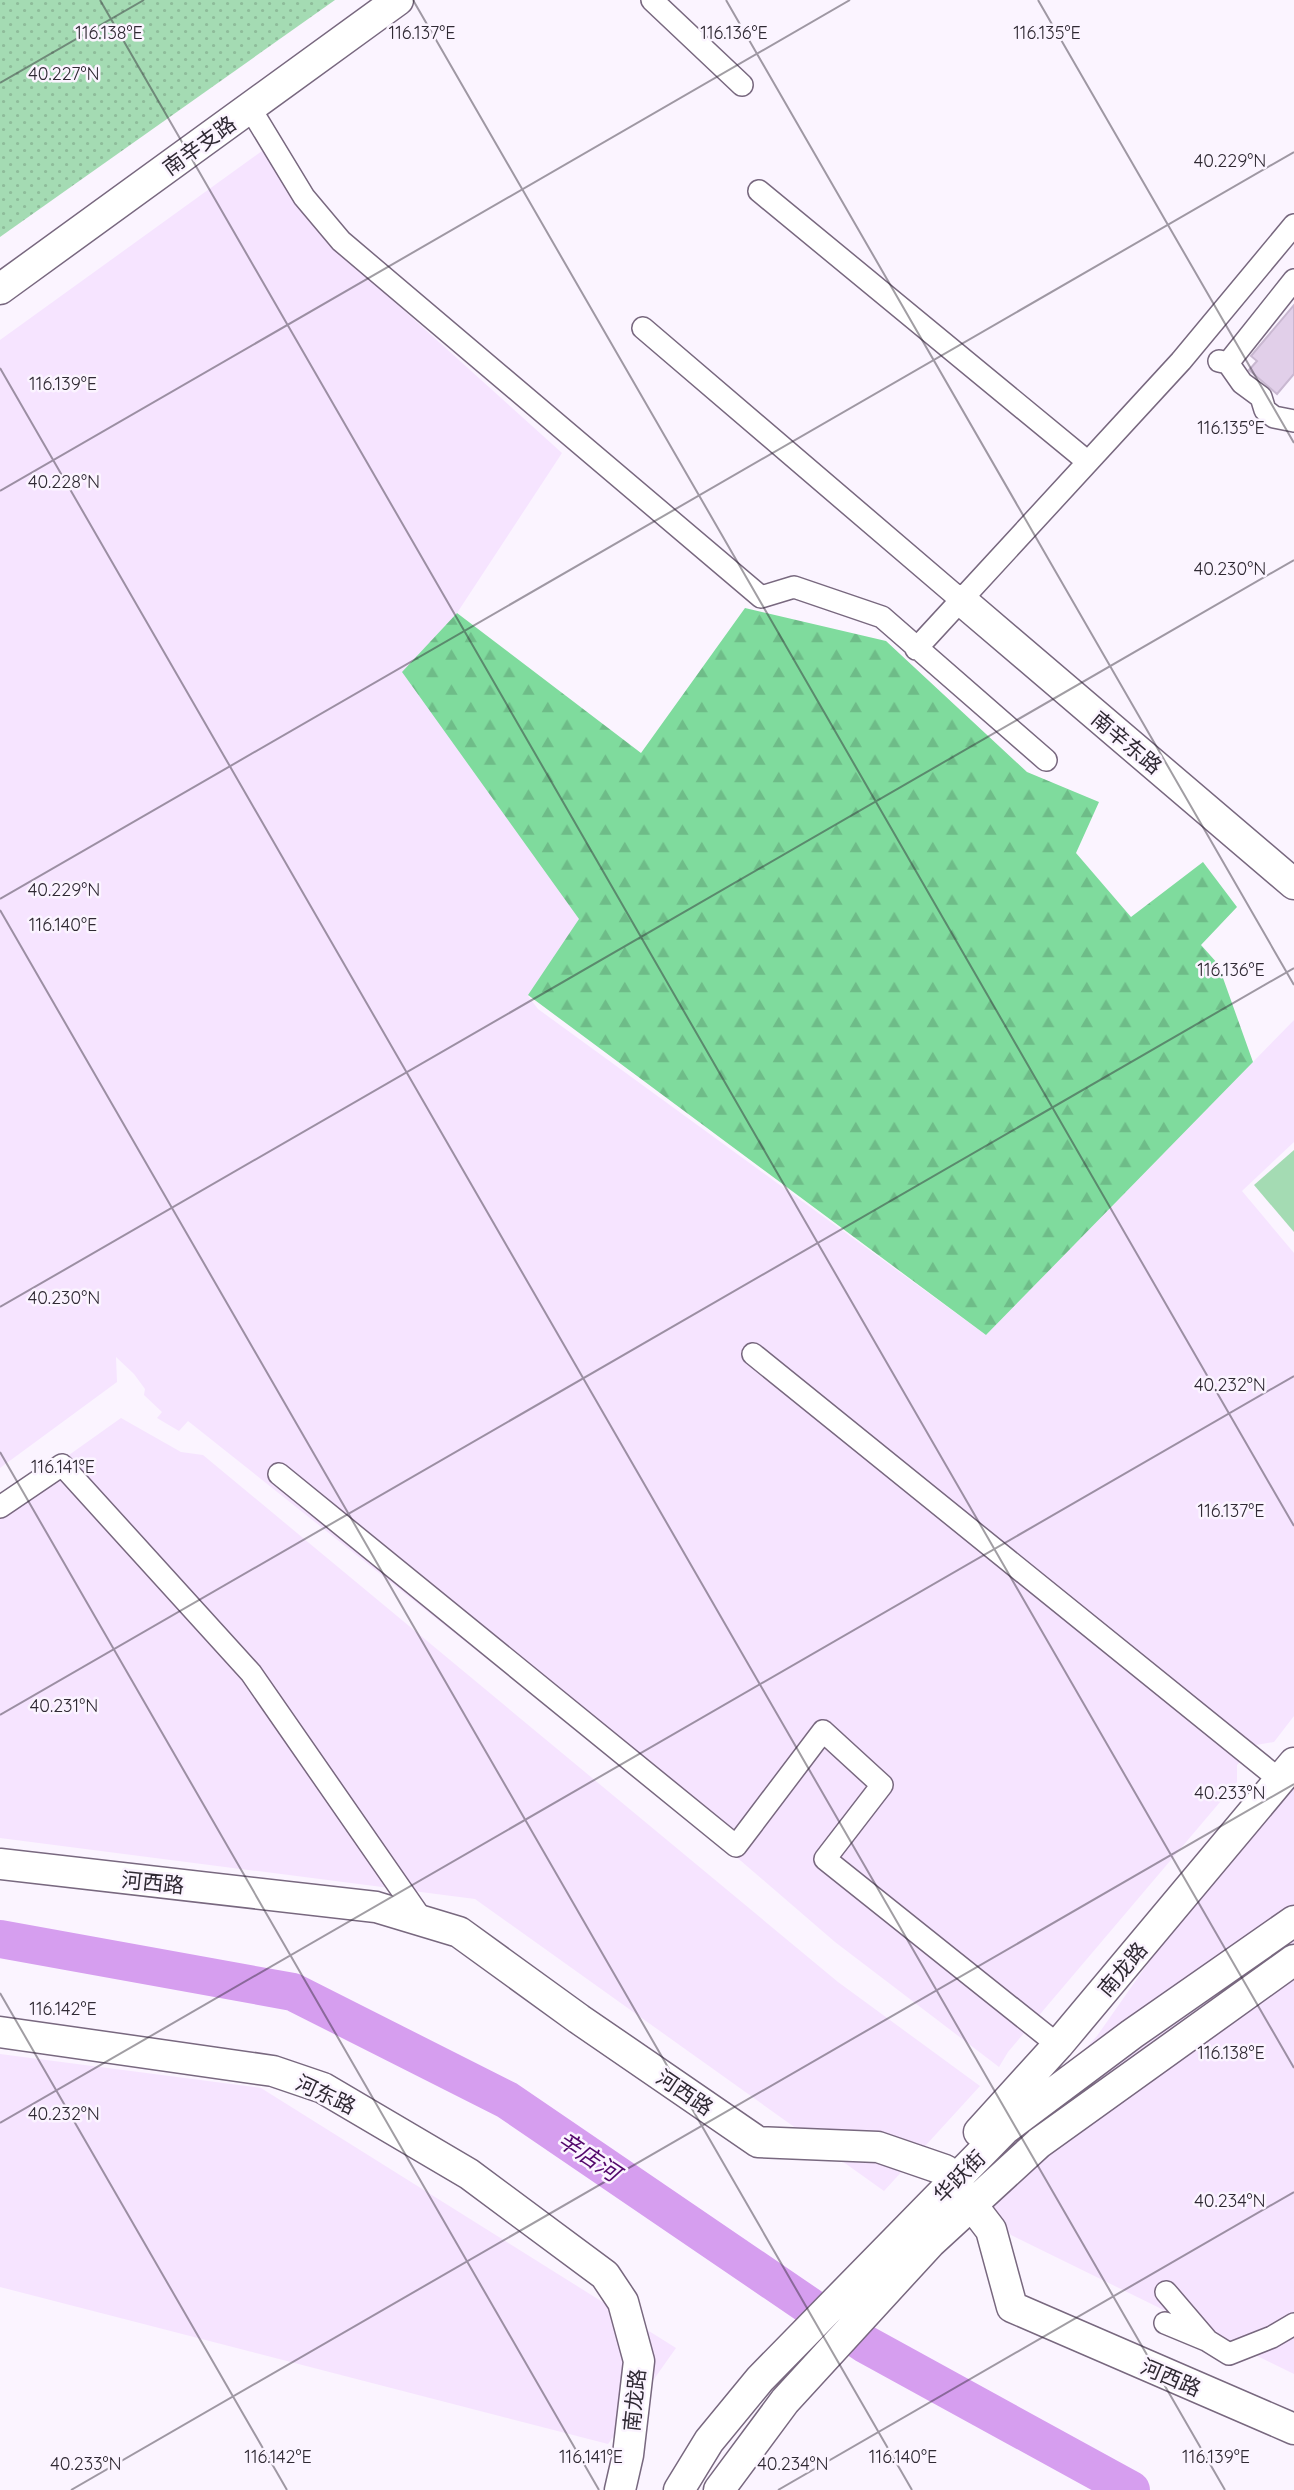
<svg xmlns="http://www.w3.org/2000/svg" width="1294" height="2490" font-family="Quicksand,'Noto Sans SC',sans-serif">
<defs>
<pattern id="green-dots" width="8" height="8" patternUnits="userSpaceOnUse" patternTransform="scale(1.75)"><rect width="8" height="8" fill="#a4dbb3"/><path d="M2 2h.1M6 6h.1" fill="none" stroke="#8ebc9a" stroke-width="1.8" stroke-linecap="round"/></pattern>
<pattern id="forest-firs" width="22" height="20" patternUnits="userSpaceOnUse" patternTransform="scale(1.75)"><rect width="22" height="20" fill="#7fdb9d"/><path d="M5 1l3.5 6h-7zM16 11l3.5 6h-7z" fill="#6ebc88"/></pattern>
</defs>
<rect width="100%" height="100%" fill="#fbf4ff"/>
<path fill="#f6e4ff" d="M262,151L328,242L562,453L457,613L403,672L580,919L528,996L538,1009L986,1335L1294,1020V1142L1242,1191L1294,1253V1716L1274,1742L1256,1745L1237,1765V1782L1008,2052L999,2067L835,1942L741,1861L188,1421L179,1431L157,1418L162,1412L144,1395L145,1389L134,1374L116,1357L117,1382L0,1468V340Z
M121,1418L181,1452L203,1455L838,1982L980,2086L884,2191L475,1899L0,1838V1504Z
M1294,1785V2374L1011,2235L966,2175L1097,2036L1176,1923Z
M0,2054L261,2088L676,2348L608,2444L0,2287Z"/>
<path fill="url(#green-dots)" d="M0,0H335L0,237Z"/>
<path fill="url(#forest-firs)" d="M745,608L886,641L1027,772L1099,802L1076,853L1131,917L1203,862L1237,907L1201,945L1218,964L1253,1062L986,1335L528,995L579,919L402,672L457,613L641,753Z"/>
<path fill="#a4dbb3" d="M1294,1150V1232L1254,1185Z"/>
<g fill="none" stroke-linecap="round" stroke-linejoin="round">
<path stroke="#d69eef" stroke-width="38" d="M0,1939L293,1992L507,2100L865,2344L1131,2490"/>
</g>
<path fill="#e1cfe9" stroke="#c9b8d1" stroke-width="2" d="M1294,305V374L1277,394L1249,370L1257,361L1251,356Z"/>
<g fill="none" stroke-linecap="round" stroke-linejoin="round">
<g stroke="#78687f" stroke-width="24">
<path id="street" d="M652,0L742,85
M250,108L304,197L341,241L761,597L794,587L882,617L1046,760
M759,191L1088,462
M643,328L961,600
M1219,361L1228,363L1242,383L1261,397L1265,410L1274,417L1294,421
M1228,363L1294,280
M916,649L1181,361L1294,225
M753,1354L1280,1780
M279,1474L736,1846L823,1731L882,1785L825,1859L1058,2045
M0,1507L62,1465L251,1673L423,1921
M1166,2292L1208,2341L1229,2354L1272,2337L1294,2324
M1165,2323L1206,2340"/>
</g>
<g stroke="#78687f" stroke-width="33">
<path id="secondary" d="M0,289L398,0
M961,600L1294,884
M0,1864L376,1907L459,1932L579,2019L758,2142L878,2147L945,2170L991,2230L1012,2307L1294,2429
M0,2032L273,2071L323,2088L469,2174L605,2275L623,2302L639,2361L628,2455L620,2490
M979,2132L1058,2045L1294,1763
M679,2490L709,2441L760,2379L1005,2129L1132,2034L1294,1921
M719,2490L785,2401L930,2243L1039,2143L1294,1960"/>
</g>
<use href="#street" stroke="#fff" stroke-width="21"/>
<use href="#secondary" stroke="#fff" stroke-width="30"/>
</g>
<path fill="none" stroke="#2f2933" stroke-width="2" stroke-opacity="0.45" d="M100,0L1294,2068M413,0L1294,1526M726,0L1294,985M1038,0L1294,443M0,83L144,0M0,368L1225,2490M0,491L850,0M0,899L1294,152M0,910L912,2490M0,1307L1294,560M0,1452L599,2490M0,1715L1294,968M0,1993L287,2490M0,2123L1294,1376M71,2490L1294,1784M778,2490L1294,2192"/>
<g text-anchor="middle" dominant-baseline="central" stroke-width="5" stroke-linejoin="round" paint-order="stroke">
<g font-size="21" fill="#2f2933" stroke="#fbf4ff">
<text transform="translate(199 145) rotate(-36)">南辛支路</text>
<text transform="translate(1127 742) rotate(40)">南辛东路</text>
<text transform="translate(153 1882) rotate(6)">河西路</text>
<text transform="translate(1122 1969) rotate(-50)">南龙路</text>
<text transform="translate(685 2092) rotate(34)">河西路</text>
<text transform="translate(326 2094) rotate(25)">河东路</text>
<text transform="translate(959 2176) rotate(-45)">华跃街</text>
<text transform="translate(1171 2377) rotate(23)">河西路</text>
<text transform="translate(634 2400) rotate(-84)">南龙路</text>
</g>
<g font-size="23" font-style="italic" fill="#53076b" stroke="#fbf4ff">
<text transform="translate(589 2156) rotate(34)">辛店河</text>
</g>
</g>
<g font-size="18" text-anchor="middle" fill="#2f2933" stroke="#fbf4ff" stroke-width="5" stroke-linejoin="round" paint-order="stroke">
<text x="734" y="39">116.136°E</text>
<text x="109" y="39">116.138°E</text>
<text x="422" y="39">116.137°E</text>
<text x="1047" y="39">116.135°E</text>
<text x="64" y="80">40.227°N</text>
<text x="1230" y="167">40.229°N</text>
<text x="63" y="390">116.139°E</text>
<text x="1231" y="434">116.135°E</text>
<text x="64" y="488">40.228°N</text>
<text x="1230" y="575">40.230°N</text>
<text x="64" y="896">40.229°N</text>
<text x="63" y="931">116.140°E</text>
<text x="1231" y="976">116.136°E</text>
<text x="64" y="1304">40.230°N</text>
<text x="1230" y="1391">40.232°N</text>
<text x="63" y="1473">116.141°E</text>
<text x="1231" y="1517">116.137°E</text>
<text x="64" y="1712">40.231°N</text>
<text x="1230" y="1799">40.233°N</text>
<text x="63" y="2015">116.142°E</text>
<text x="1231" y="2059">116.138°E</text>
<text x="64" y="2120">40.232°N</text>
<text x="1230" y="2207">40.234°N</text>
<text x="278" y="2463">116.142°E</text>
<text x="591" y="2463">116.141°E</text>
<text x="903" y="2463">116.140°E</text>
<text x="1216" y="2463">116.139°E</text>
<text x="86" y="2470">40.233°N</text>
<text x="793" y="2470">40.234°N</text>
</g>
</svg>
